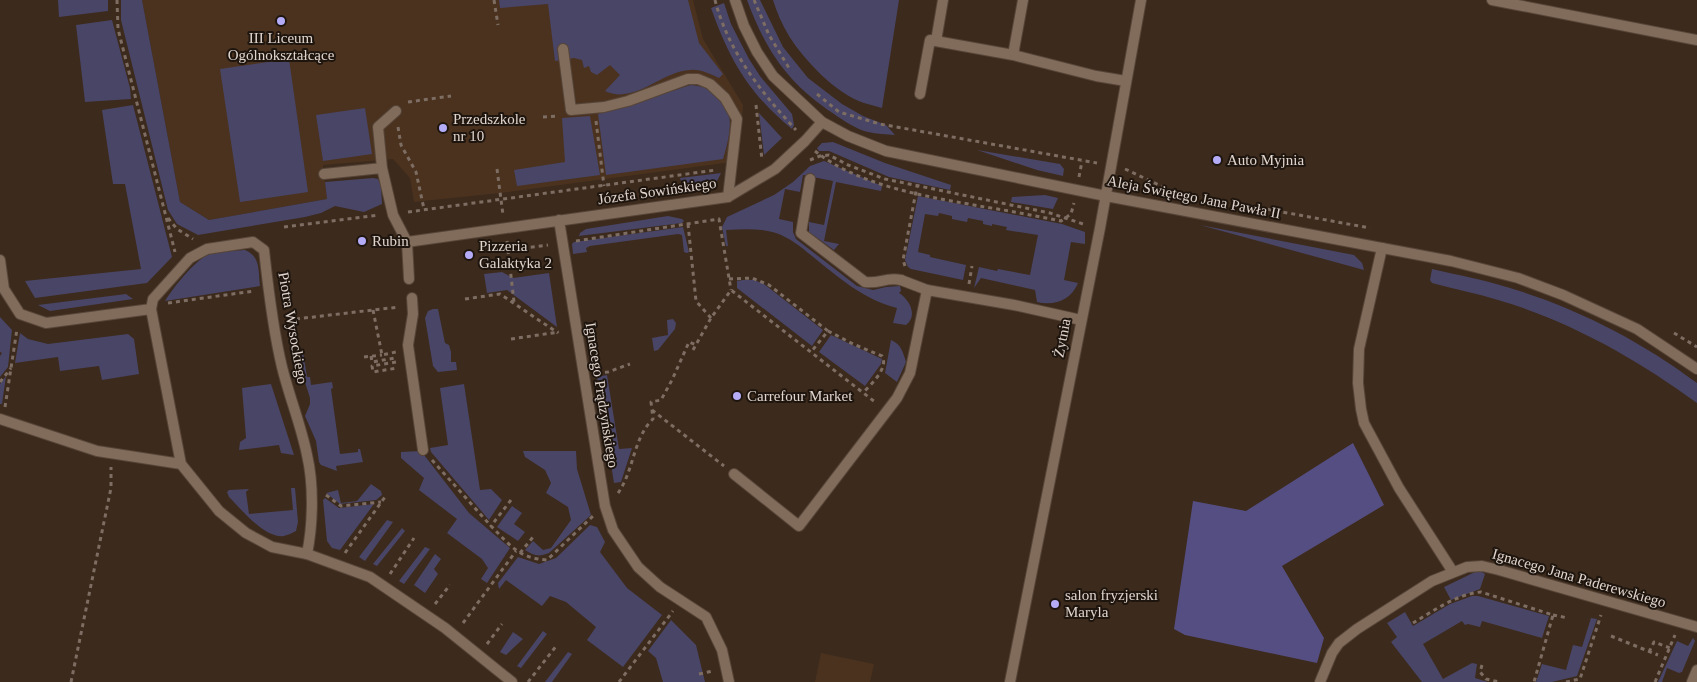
<svg xmlns="http://www.w3.org/2000/svg" width="1697" height="682" font-family="'Times New Roman',serif">
<rect width="100%" height="100%" fill="#3c2a1c"/>
<path fill="#4a321f" d="M142,0H693L703,39L743,105L739,158L732,162L500,193L414,202L410,178L393,159L323,165L327,199L209,220L180,202Z
M821,653L874,664L870,682H815Z"/>
<path fill="#494566" d="M58,0H108V11L59,17Z
M121,0H142L180,202L209,220L327,199L325,182L373,178L378,179L381,185L382,204L364,212L335,206L321,213L305,217L198,235L177,224L168,210L121,20Z
M499,0H688L699,43L723,74L719,78C710,74 700,69 690,70C662,71 634,105 605,91L620,75L610,65L597,75L591,72L589,66L584,68L582,60L574,58L555,61L548,4L500,8Z
M747,0H760L783,47L808,78L842,104L863,116L886,125L895,135C886,134 877,134 868,132C856,129 844,121 834,114C788,84 766,51 747,0Z
M773,0H899L882,108C876,106 870,105 864,103C836,94 804,60 789,36C782,24 777,13 773,0Z
M724,3L731,24L749,59L760,76L792,114L794,125L792,129C749,94 729,59 711,8Z
M112,20L130,88L131,99L85,102L76,25Z
M289,59L308,192L240,202L220,69Z
M691,85C737,90 734,124 723,159L606,175L598,114Z
M133,105L172,257L147,283L35,298L25,281L141,269L125,184H113L102,110Z
M365,108L372,154L323,161L316,115Z
M759,113L782,138L764,155Z
M590,116L600,175L517,186L514,170L565,162L562,118Z
M833,142L885,163L951,185L950,190L889,177L829,151H819L817,148L822,143Z
M977,150L1060,164L1064,169L1063,176L1037,170Z
M824,161L882,186L881,191L836,182L824,241L839,244L834,250L809,232V222L824,225L833,181L803,175L800,192L785,189L779,219L793,222V232L796,239L857,286L873,290L886,287L900,286L901,291L899,293C910,300 918,316 906,325L893,323L897,308C864,300 838,277 812,256C801,247 790,238 776,233C760,228 743,229 726,230L728,246H726L722,227L727,217L774,195L793,182L810,166Z
M721,173L715,185L685,193L680,178Z
M1045,195L1058,198L1053,209L1011,202L1012,197Z
M918,196L1062,224L1085,232V244L1071,242L1064,280L1078,283C1071,300 1055,306 1037,302L1035,290L981,278L974,288L979,267L997,271L998,269L1030,275L1038,235L1006,230L1007,227L992,224V226L983,224V221L968,218L967,222L952,219V216L939,213L938,216L925,214L918,252L930,255V257L966,265L963,280L911,269L908,267L905,260Z
M668,216L682,219L684,221L682,223L579,236L580,233L586,229Z
M1200,225L1354,255L1362,263L1364,270Z
M683,227L689,252L687,253L684,252L682,235L678,234L590,246L586,248L587,252L573,254L572,244L574,242Z
M245,250C261,257 258,270 260,286L165,301C173,288 197,257 212,253C222,251 234,251 245,250Z
M1432,269C1458,275 1485,280 1510,288C1577,308 1641,341 1697,383V403C1637,359 1570,321 1498,300C1476,293 1454,289 1432,283L1430,280Z
M502,272L513,278L549,273L557,327L507,290L487,293L484,274Z
M743,280H754L764,284L823,330L812,346L737,288V281Z
M126,294L133,299L50,311L38,305Z
M433,309H438L445,343L449,345L451,352V362H456L457,370L438,372L433,366L425,318L428,311Z
M0,317L12,330L8,367L0,377V356L2,353L0,352Z
M673,319L676,323L675,329L658,350L654,351L652,338L668,335L667,320Z
M20,333L28,339L48,344L128,334L134,339L139,374L102,380L99,366L60,371L58,357L15,363Z
M831,335L882,359L881,364L865,386L819,352Z
M891,340C901,344 903,352 906,362L897,382L885,373Z
M303,352L307,377H310L311,385L332,382L333,388L331,389L340,454L358,452V449H360L363,462L336,466L337,471L321,465L319,462L316,441L305,416L310,404V398L302,373L299,353Z
M607,375L619,449L632,448L621,482L614,483L597,377Z
M6,376L2,404H0V384Z
M271,384L294,455L281,453L279,445L239,450L240,442L246,438L242,388Z
M464,384L480,490L491,489L502,500L489,520L431,452L430,448L448,445L440,388Z
M421,451L469,513L510,548L487,583L481,579L488,568L482,559L447,533L457,519L419,490L424,478L401,458V452Z
M523,451H576L577,469L591,515L549,553C539,557 534,556 525,550L533,541L543,550L551,548L571,520L568,507L546,493L551,483L545,470L525,457Z
M371,484L381,491L382,495L376,500L340,504L326,493L338,490L341,503L357,501Z
M291,488H295L298,522L296,531C292,533 288,535 284,536C265,539 242,510 229,497L227,492L229,490L249,489L246,492L249,514L293,510Z
M325,498L339,508L374,504L340,550L332,548L327,541L323,500Z
M512,506L522,513L514,524L525,532L518,541L497,527Z
M387,520L393,522L365,561L359,557Z
M590,525L597,527L605,542L600,552L627,588L662,615L623,667L587,640L596,627L566,602L550,596L542,606L506,580L499,589L498,583L518,557L539,564L556,558Z
M402,528L405,531L377,566L373,564Z
M425,547L430,549L404,584L399,581Z
M435,554L441,559L434,569L438,574L425,593L414,585Z
M1475,572H1482L1485,574L1480,589L1451,600L1444,587Z
M1472,596H1478L1549,616L1542,638L1482,621L1480,627L1468,624L1465,625L1462,621L1423,644L1443,679L1472,663L1477,664L1475,678L1488,682H1422L1391,642L1397,637L1387,623L1405,612L1413,626L1450,604Z
M1591,618L1597,619L1577,676L1552,682H1536L1542,664L1566,670L1573,645L1582,647Z
M671,620L696,645L705,682H663L656,658L648,651Z
M543,631L547,634L521,668L517,666Z
M513,632L523,639L506,655L500,652Z
M1693,638L1695,641L1682,672L1679,673L1667,668L1662,682H1658L1677,641L1688,646Z
M568,652L572,654L552,682H545Z"/>
<path fill="#554e82" d="M1353,443L1384,505L1282,566L1324,638L1317,663L1185,635L1174,629L1193,501L1246,511Z"/>
<g fill="none" stroke-linecap="round" stroke-linejoin="round">
<g stroke="#564538" stroke-width="12">
<path id="lane" d="M936,41L943,0
M563,49L571,110L604,107L628,101L688,79H698L710,84L725,98L737,119L728,197
M1013,55L1023,0
M920,94L930,40L1013,55L1096,76L1126,81
M396,111L378,127L382,168L393,215L407,242L409,279
M324,174L382,168
M810,179L801,233L865,282C880,284 885,277 901,280
M1382,248L1359,349L1358,383L1361,409L1364,423L1399,488L1453,572
M412,298L413,314L408,345L423,450
M734,474L799,526L897,398L910,373L927,290
M307,554L370,577L445,628L512,682"/>
</g>
<g stroke="#564538" stroke-width="12">
<path id="street" d="M735,0L744,26L757,52L773,76L822,122L848,136L886,151L1106,196L1451,261L1518,278L1563,295L1637,329L1697,369
M1492,0L1697,40
M559,220L605,506L613,530L638,567L660,587L706,617L722,650L729,682
M253,242L264,250C268,287 273,330 282,367C289,396 301,425 307,455C314,485 313,524 307,554L272,547L246,533L219,511L181,464L151,309L153,299L190,258L207,249Z
M407,242L728,197L775,169L805,141L822,122
M0,260L4,289L20,314L46,323L151,309
M901,280L927,290L1014,305L1081,320
M0,419L97,451L181,464
M1010,682L1100,228L1141,0
M1320,682L1332,653L1339,643L1357,629L1432,581L1467,567L1482,566L1499,570L1697,627
M1692,682L1697,670"/>
</g>
<path stroke="#7d6d62" stroke-width="3" stroke-dasharray="4 4" stroke-linecap="butt" d="M117,0L118,29L175,252
M494,0L498,25
M715,0C728,51 761,92 796,130
M754,0L769,35L789,68
M817,94L839,112L880,124L1097,163
M408,102L451,96
M756,105L762,160
M543,117L559,116
M596,121L604,186
M398,127L401,145L416,172L424,209
M815,151C860,187 930,197 985,207C1011,211 1036,216 1061,221L1071,214L1074,203
M810,160L820,156L829,155L848,165L885,179L1050,213L1083,224
M497,169L503,215
M1125,169L1176,193
M1079,177L1082,161
M1244,205L1370,228
M408,212L716,170
M168,218L177,229L193,239
M688,224L696,301L711,318
M284,227L379,215
M507,241L508,250L548,245
M576,241L719,219L731,290
M508,250L514,302
M905,266L903,260L917,186
M729,279L752,278L769,285L828,331L811,352
M969,284L972,266
M465,299L500,294L558,333
M168,303L254,291
M373,310L382,355L396,352
M296,319L399,307
M828,331L853,344L882,356C889,368 871,384 863,393
M1674,333L1697,347
M511,339L559,332
M693,350L711,318L731,290L875,402
M371,356L372,362L395,358
M364,357L382,355
M396,362L372,366L373,372L397,368
M597,373L608,372L630,364
M0,382L11,368
M5,407L17,329
M652,410L724,466
M432,460L491,526
M618,493C634,471 633,438 653,419L651,402L661,400L672,380L689,342L696,345
M326,495L341,506L381,502
M511,500L491,526C511,546 518,558 547,560L593,516
M345,553L385,497
M520,553L533,537
M390,574L414,538
M435,604L450,585
M1553,615L1568,618
M463,623L516,551
M1413,623C1433,611 1457,594 1481,592L1553,615L1534,682
M1611,636L1658,655
M487,644L502,624
M1649,652L1654,642L1670,648
M1482,665L1480,672L1486,679L1499,682
M699,674L713,671
M71,682L111,488V467
M528,682L557,645
M619,682L673,611
M1566,682L1580,679L1601,615
M1655,682L1675,635"/>
<use href="#lane" stroke="#816b5a" stroke-width="10"/>
<use href="#street" stroke="#816b5a" stroke-width="10"/>
</g>
<g fill="#b5acf8" stroke="#1d150e" stroke-width="2">
<circle cx="281" cy="21" r="5"/>
<circle cx="443" cy="128" r="5"/>
<circle cx="1217" cy="160" r="5"/>
<circle cx="362" cy="241" r="5"/>
<circle cx="469" cy="255" r="5"/>
<circle cx="737" cy="396" r="5"/>
<circle cx="1055" cy="604" r="5"/>
</g>
<g text-anchor="middle" dominant-baseline="central" stroke-width="4" stroke-linejoin="round" paint-order="stroke">
<g font-size="15" fill="#e1d5cd" stroke="#1d150e" text-anchor="start">
<text x="281" y="38" text-anchor="middle">III Liceum<tspan x="281" dy="17">Ogólnokształcące</tspan></text>
<text x="453" y="119">Przedszkole<tspan x="453" dy="17">nr 10</tspan></text>
<text x="1227" y="160">Auto Myjnia</text>
<text x="372" y="241">Rubin</text>
<text x="479" y="246">Pizzeria<tspan x="479" dy="17">Galaktyka 2</tspan></text>
<text x="747" y="396">Carrefour Market</text>
<text x="1065" y="595">salon fryzjerski<tspan x="1065" dy="17">Maryla</tspan></text>
</g>
<g font-size="15" fill="#e1d5cd" stroke="#1d150e">
<text transform="translate(657 191) rotate(-8)">Józefa Sowińskiego</text>
<text transform="translate(1194 197) rotate(11)">Aleja Świętego Jana Pawła II</text>
<text transform="translate(293 328) rotate(80)">Piotra Wysockiego</text>
<text transform="translate(1062 338) rotate(-79)">Żytnia</text>
<text transform="translate(602 395) rotate(81)">Ignacego Prądzyńskiego</text>
<text transform="translate(1579 578) rotate(16)">Ignacego Jana Paderewskiego</text>
</g>
</g>
</svg>
